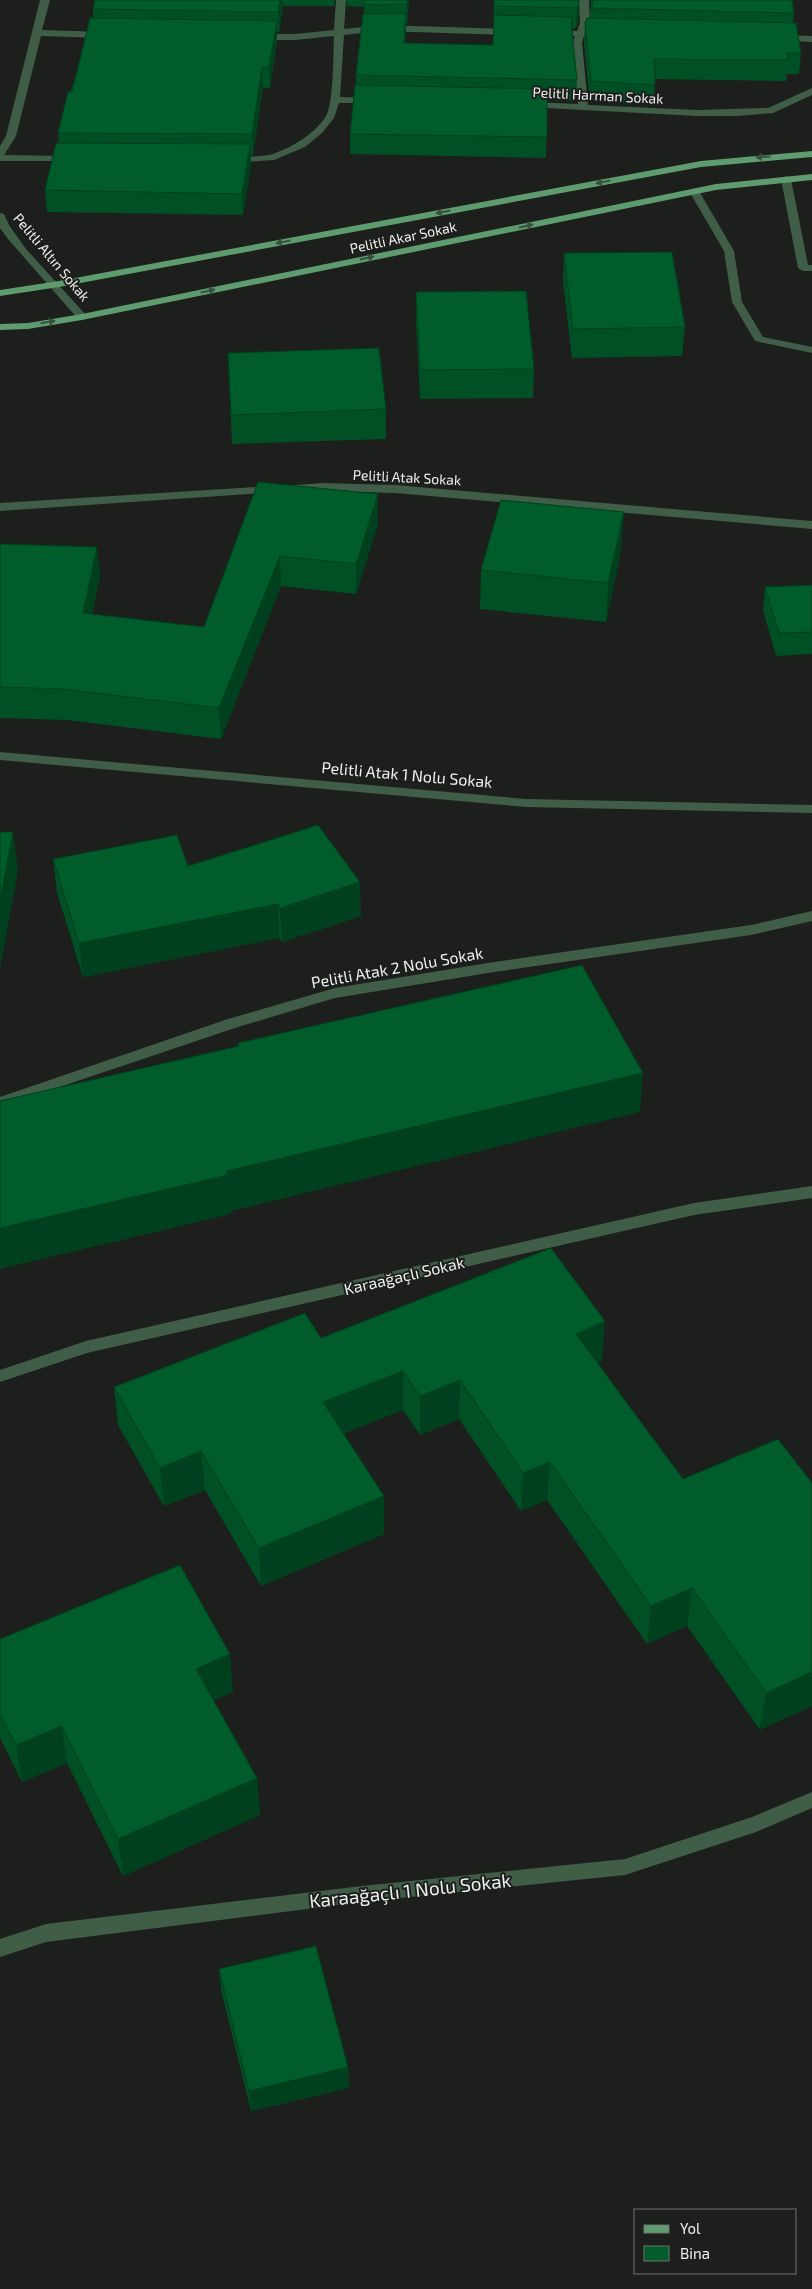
<svg xmlns="http://www.w3.org/2000/svg" width="812" height="2289" font-family="'Exo 2',sans-serif">
<rect width="100%" height="100%" fill="#1c1f1c"/>
<g fill="none" stroke-linecap="round" stroke-linejoin="round">
<path fill="#405d47" fill-rule="evenodd" d="M40,0H50L42,30L105,32L110,35L105,38L41,36L16,136L4,155L71,156L75,157V161H0V146L6,136Z
M336,0H346L344,29L381,25L512,29L517,32L512,35L381,31L344,35L340,97L373,98L376,99V103H339L334,118L322,133L305,147L274,160L227,163V159C242,155 259,158 273,154C292,147 315,134 326,116C334,102 333,54 334,36L295,40H258L253,37L258,34H295L334,30Z
M579,0H589L590,23L587,31H605L610,34L605,37L584,36L582,43L588,105L697,110L768,108L812,88V95L773,113L738,116H697L526,107L524,105L529,102L578,104L572,43L575,36H553L548,33L553,30L577,31L580,23Z
M778,35L812,36V42L775,40V36Z
M786,176L791,179L808,265H812V271H803L798,268L781,179Z
M694,188L699,191L734,251L742,302L763,337L812,347V353L755,341L732,302L724,251L689,191Z
M0,213L4,214L9,225L26,249L86,315V319H78L8,239L0,228Z
M323,483L395,485L812,521V529L395,493L323,491L296,493L290,489L296,485Z
M273,486L279,490L277,492L0,511V503Z
M0,752L526,799L812,805V813L526,807L0,760Z
M812,911V921L751,935L488,973L335,998L238,1027L0,1107V1097L228,1019L335,988L488,963L751,925Z
M812,1186V1198L694,1215L87,1353L0,1382V1370L86,1341L694,1203Z
M812,1792V1808L756,1832L625,1875L362,1902L46,1942L0,1957V1939L46,1924L362,1886L625,1859L752,1817Z"/>
<path fill="#5e9c6f" fill-rule="evenodd" d="M812,151V157L701,167L59,287L0,296V290L59,281L701,161Z
M812,174V180L716,190L82,320L28,329L0,330V324L28,323L82,314L716,184Z"/>
</g>
<path fill="#004f25" d="M95,0H335L334,6H283L279,32H277V42L270,88H263L253,155H251V165L243,215L47,212L45,190L59,143L58,133L93,18V9Z
M346,0H409L407,24H406L405,43L493,45L494,0H579L578,23L576,28H573L572,35L577,80L576,101L547,100L546,158L350,154V134L356,85V75L364,14V7L347,6Z
M591,0H792L794,13L793,23L801,53L799,74H787L786,81L655,79L654,105L590,101L584,43L585,23L590,18Z
M564,253L685,327L682,356L572,358L563,282Z
M416,292L534,369L533,398L420,399L416,321Z
M228,353L386,409V439L232,444Z
M258,482L378,494V524L356,594L281,586L221,739L67,720L0,718V544L97,547L100,577L92,614L204,627Z
M621,550L606,622L480,609L481,570Z
M812,585V654L776,656L763,610L765,587Z
M53,859L188,866L361,916L282,942L279,938L83,977L57,893Z
M321,1338L602,1361L597,1363L683,1479L812,1483L760,1730L687,1626L647,1644L547,1500L521,1511L459,1419L420,1435L403,1410L344,1433L384,1534L261,1586L205,1490L164,1506L118,1425L114,1387Z
M0,1639L233,1692L213,1700L257,1778L260,1815L123,1876L67,1763L22,1782L0,1738Z
M219,1969L348,2067L349,2088L251,2111L221,1990Z"/>
<path fill="#00401e" d="M280,0H283V6L279,32L278,12Z
M407,0H409L407,24Z
M579,2L578,23L576,28L577,8Z
M406,13V34L404,64V43Z
M573,17L572,38L571,23Z
M277,21V42L270,88L269,67Z
M262,67L263,88L253,155L252,134Z
M250,144L251,165L243,215L242,194Z
M378,494V524L356,594V564Z
M624,512L621,550L606,622L608,583Z
M97,547L100,577L86,643L83,613Z
M280,556L281,586L221,739L219,708Z
M13,832L18,871L0,969V901Z
M360,882L361,916L282,942L280,908Z
M278,904L279,938L83,977L79,943Z
M643,1073L640,1112L231,1211V1214L0,1269V1228L227,1171Z
M605,1321L602,1361L573,1373L576,1334Z
M403,1371V1410L325,1441L323,1402Z
M460,1380L459,1419L420,1435V1396Z
M201,1451L205,1490L164,1506L160,1468Z
M550,1462L547,1500L521,1511L523,1473Z
M384,1496V1534L261,1586L259,1548Z
M692,1588L687,1626L647,1644L651,1606Z
M230,1654L233,1692L199,1707L196,1669Z
M812,1672V1706L760,1730L766,1693Z
M62,1726L67,1763L22,1782L16,1745Z
M257,1778L260,1815L123,1876L118,1839Z
M348,2067L349,2088L251,2111L249,2091Z"/>
<path fill="#005c2b" stroke="#00401e" d="M95,0H280L278,12L93,9Z
M364,0H407V4L364,5Z
M494,0H579V2L577,8L494,6Z
M593,0H792L794,13L591,8L593,3Z
M406,13L404,43L493,45L494,15L573,17L571,23L577,80L356,75L363,14Z
M90,18L277,21L269,67H262L252,134L58,133L68,92H72Z
M587,18L796,23L801,53H787L788,60L654,59L655,85L591,81L585,23Z
M355,85L547,89V137L350,134Z
M56,143L250,144L242,194L45,190Z
M672,252L685,327L573,329L564,253Z
M526,291L534,369L420,370L416,292Z
M379,348L386,409L231,415L228,353Z
M258,482L378,494L356,564L280,556L219,708L64,689L0,687V544L97,547L83,613L204,627Z
M501,500L624,512L608,583L481,570Z
M812,585V632L779,633L765,587Z
M318,825L360,882L280,908L278,904L79,943L53,859L177,835L188,866Z
M0,832H13L0,901Z
M582,965L643,1073L227,1171L228,1175L0,1228V1101L239,1046L238,1043Z
M551,1248L605,1321L576,1334L683,1479L778,1439L812,1483V1672L766,1693L692,1588L651,1606L550,1462L523,1473L460,1380L420,1396L403,1371L323,1402L384,1496L259,1548L201,1451L160,1468L114,1387L305,1313L321,1338Z
M180,1565L230,1654L196,1669L257,1778L118,1839L62,1726L16,1745L0,1714V1639Z
M316,1946L348,2067L249,2091L219,1969Z"/>
<defs><path id="oneway-solid" d="M-6-.8H1V-3.2L6.5 0L1 3.2V.8H-6Z" transform="scale(1.25)"/></defs>
<g fill="#36513d">
<use href="#oneway-solid" transform="translate(763 157) rotate(177)"/>
<use href="#oneway-solid" transform="translate(603 182) rotate(169)"/>
<use href="#oneway-solid" transform="translate(443 212) rotate(169)"/>
<use href="#oneway-solid" transform="translate(526 226) rotate(-12)"/>
<use href="#oneway-solid" transform="translate(283 242) rotate(169)"/>
<use href="#oneway-solid" transform="translate(367 258) rotate(-12)"/>
<use href="#oneway-solid" transform="translate(208 291) rotate(-12)"/>
<use href="#oneway-solid" transform="translate(48 322) rotate(-9)"/>
</g>
<g text-anchor="middle" dominant-baseline="central" stroke-width="4" stroke-linejoin="round" paint-order="stroke">
<g font-size="14" fill="#eef0ee" stroke="#1c1f1c">
<text transform="translate(598 95) rotate(3)">Pelitli Harman Sokak</text>
<text transform="translate(403 237) rotate(-12)">Pelitli Akar Sokak</text>
<text transform="translate(52 257) rotate(50)">Pelitli Altın Sokak</text>
<text transform="translate(407 477) rotate(3)">Pelitli Atak Sokak</text>
</g>
<g font-size="16" fill="#eef0ee" stroke="#1c1f1c">
<text transform="translate(407 774) rotate(5)">Pelitli Atak 1 Nolu Sokak</text>
<text transform="translate(397 967) rotate(-10)">Pelitli Atak 2 Nolu Sokak</text>
<text transform="translate(404 1275) rotate(-13)">Karaağaçlı Sokak</text>
</g>
<g font-size="19" fill="#eef0ee" stroke="#1c1f1c">
<text transform="translate(410 1890) rotate(-6)">Karaağaçlı 1 Nolu Sokak</text>
</g>
</g>
<rect x="634" y="2209" width="162" height="65" fill="#1c1f1c" stroke="#707370"/>
<rect x="644" y="2225" width="25" height="8" fill="#5e9c6f" stroke="#707370"/>
<text x="680" y="2234" font-size="15" fill="#eef0ee">Yol</text>
<rect x="644" y="2246" width="25" height="15" fill="#005c2b" stroke="#707370"/>
<text x="680" y="2259" font-size="15" fill="#eef0ee">Bina</text>
</svg>
